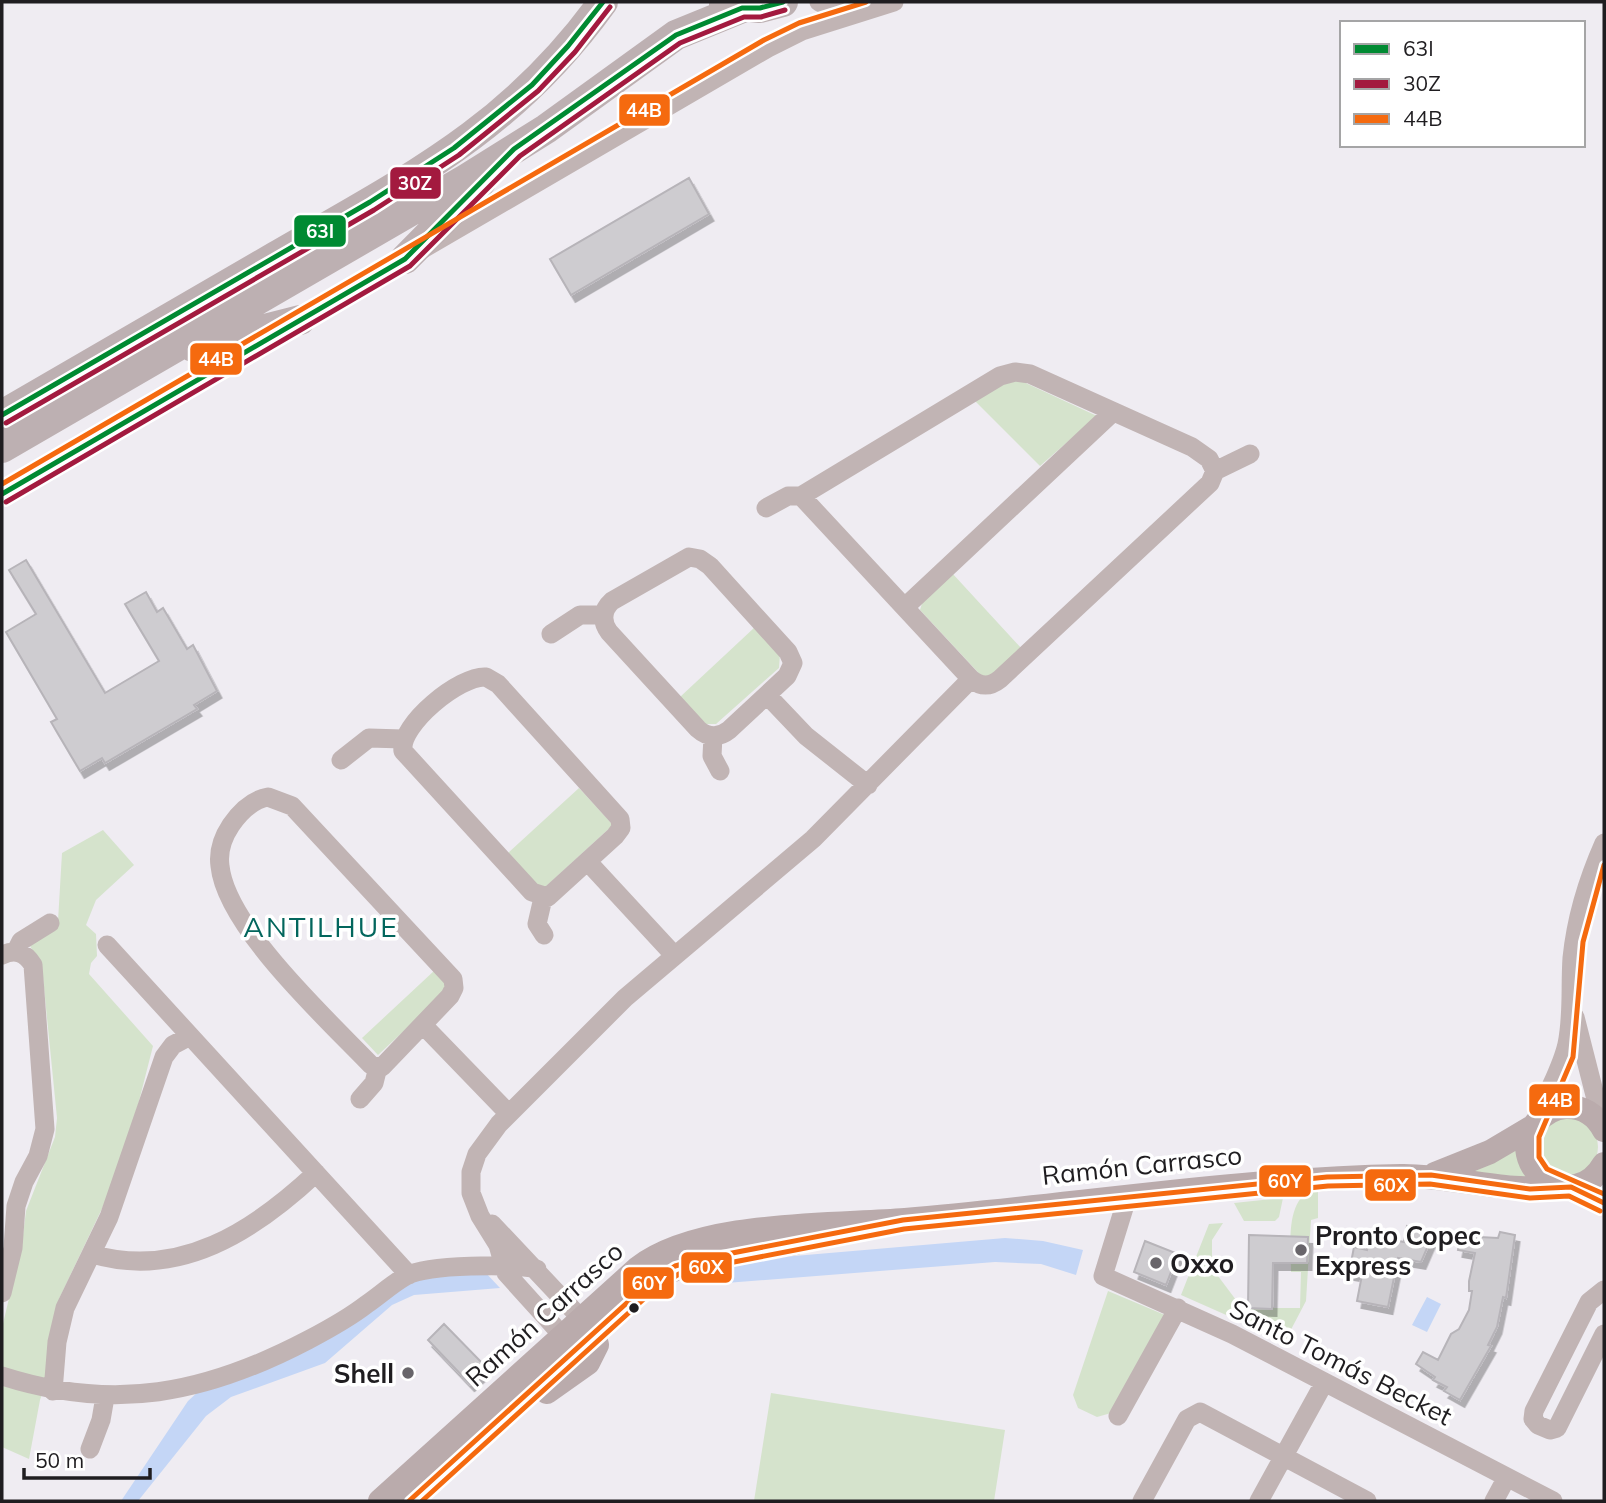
<svg xmlns="http://www.w3.org/2000/svg" width="1606" height="1503" font-family="Mulish,sans-serif">
<defs>
<filter id="shadow"><feDropShadow dx="4.5" dy="7" stdDeviation="0" flood-color="#0004"/></filter>
</defs>
<rect width="100%" height="100%" fill="#efecf2"/>
<path fill="#d5e3cc" d="M1013,377L1097,416L1040,466L973,399Z
M952,573L1022,649L987,682L920,610L923,600Z
M755,627L780,654L779,668L716,724H706L680,697Z
M579,788L613,825L542,890L508,853Z
M103,830L134,865L96,900L86,925L96,934L97,956L91,963L89,974L153,1046L138,1105L108,1196L59,1299L51,1367L40,1400L29,1459L2,1447V1328L22,1243L26,1211L55,1137L57,1118L42,968L29,944L58,921L62,853Z
M435,970L451,987L378,1055L362,1038Z
M1538 1147a30 30 0 1 1 60 0a30 30 0 1 1-60 0Z
M1516,1146L1517,1158L1526,1177L1471,1173Z
M1318,1188V1218L1311,1220L1306,1301L1285,1341L1181,1295L1209,1224L1223,1223L1212,1240V1268L1242,1308H1300L1301,1272H1291C1291,1244 1284,1195 1318,1188Z
M1283,1198L1279,1217L1275,1221H1244L1234,1203Z
M1108,1291L1165,1315L1111,1413L1097,1417L1078,1408L1073,1395Z
M771,1393L1005,1430L994,1501H754Z"/>
<path fill="#c4d6f6" d="M1005,1238L1043,1241L1083,1250L1076,1275L1041,1264L995,1262L713,1284L712,1263Z
M485,1272L500,1288L414,1295L392,1305L325,1363L231,1397L206,1416L138,1501H121L188,1401L200,1390L425,1276Z
M1427,1297L1441,1304L1427,1332L1412,1325Z"/>
<path fill="#ceccd0" stroke="#b7b4b9" stroke-width="2" filter="url(#shadow)" d="M689,178L709,214L571,295L550,259Z
M26,560L105,693L159,661L125,604L146,592L157,612L163,608L187,649L193,645L217,691L194,705L197,709L105,763L102,758L80,771L51,722L57,719L6,632L36,614L9,570Z
M1407,1226L1434,1232L1421,1262L1398,1258L1388,1307L1357,1301L1362,1275L1349,1273L1354,1247L1367,1250L1370,1235L1404,1242Z
M1500,1232L1515,1235L1506,1298L1503,1297L1497,1327L1488,1345L1491,1346L1460,1400L1444,1391L1447,1387L1433,1380L1435,1377L1416,1364L1423,1352L1438,1360L1451,1334L1459,1329L1469,1310L1472,1291H1469V1281L1475,1253L1458,1250L1461,1236L1498,1238Z
M1249,1235L1308,1237L1307,1263H1273L1272,1309L1248,1308Z
M1145,1241L1178,1254L1166,1285L1134,1272Z
M444,1324L487,1368L470,1384L428,1340Z"/>
<g fill="none" stroke-linecap="round" stroke-linejoin="round">
<path stroke="#c1b4b4" stroke-width="19" d="M819,2L846,15
M1215,471L1250,454
M2,494L768,48L802,31L894,2
M766,508L788,496H801L1000,376L1015,372L1030,374L1192,447L1209,459L1215,471L1210,483L1000,679C990,687 981,687 971,679L801,496
M689,557L700,559L710,566L788,652L793,663L787,676L729,730C719,738 708,738 698,729L609,632C601,621 602,610 612,601Z
M905,607L1113,412
M551,634L580,615H603
M486,677L498,684L620,819L621,828L615,836L548,897L532,892L403,751C399,725 460,675 486,677Z
M767,695L806,736L868,785
M713,736L712,756L720,771
M341,760L369,738L403,739
M268,797L292,806L453,979L454,988L450,996L382,1067L371,1065C329,1021 226,927 220,866C218,852 223,837 231,825C240,812 252,800 268,797Z
M588,862L674,955
M543,898L537,924L544,935
M107,945L409,1275
M16,951L21,941L50,923
M2,955C15,949 25,952 33,965L45,1129L38,1156L24,1182L16,1206L13,1248L2,1293
M1575,1017L1603,1127
M423,1025L509,1114
M360,1099L374,1083L378,1067
M1538,1120C1545,1094 1561,1071 1567,1044C1573,1015 1570,987 1572,958C1576,918 1588,879 1604,843
M1128,1195L1103,1276L1232,1334L1553,1501
M492,1224L591,1329
M92,1254C179,1280 254,1231 316,1173
M1604,1290L1589,1302L1534,1411L1533,1419L1538,1425L1550,1430L1557,1428L1604,1334
M571,1345L506,1273L498,1245L480,1216L471,1193V1172L477,1154L499,1124L625,998L813,839L971,679
M2,1376C114,1412 205,1394 308,1340C329,1329 349,1318 367,1304C380,1295 392,1284 406,1276C429,1264 512,1264 537,1269
M53,1391L57,1342L65,1308L109,1217L164,1057L173,1045L190,1036
M1118,1416L1178,1308
M90,1449L101,1420L105,1397
M1142,1501L1187,1419L1200,1412L1367,1501
M1259,1501L1324,1383
M1494,1501L1507,1477"/>
<path stroke="#baabac" stroke-width="24" d="M1604,1130C1596,1115 1583,1106 1565,1107C1554,1108 1544,1114 1537,1122C1501,1164 1573,1218 1604,1164
M1435,1174L1490,1152L1534,1126
M1571,1187L1604,1203
M547,1392L588,1363L597,1345L594,1333
M380,1501L638,1268C699,1221 830,1226 905,1220C1071,1206 1235,1179 1401,1176C1454,1175 1507,1195 1559,1186
M409,1501L636,1293C684,1253 737,1254 796,1243"/>
<path stroke="#bdb0b2" stroke-width="30" d="M724,4L760,8L783,2
M405,259L481,182
M193,347L300,320
M2,415C93,362 185,309 276,256C407,180 512,129 603,2
M2,448L466,179L546,129L676,35L742,8"/>
<g stroke="#fff" stroke-width="10">
<path id="bus-1" d="M2,415L370,202L454,148L532,85L568,46L603,2
M2,494L405,259L514,149L676,35L742,8H760L783,2"/>
</g>
<g stroke="#fff" stroke-width="10">
<path id="bus-2" d="M6,423L374,210L459,155L538,91L575,52L610,7
M6,502L410,266L520,156L680,43L744,17H761L785,10"/>
</g>
<g stroke="#fff" stroke-width="10">
<path id="bus-3" d="M2,484L764,40L799,23L866,2
M1604,865L1583,942L1573,1057L1539,1137V1157L1547,1169L1604,1194"/>
</g>
<g stroke="#fff" stroke-width="10">
<path id="bus-4" d="M409,1501L651,1281L675,1266L701,1259L903,1220L1327,1177L1431,1175L1530,1189L1571,1187L1604,1203"/>
</g>
<g stroke="#fff" stroke-width="10">
<path id="bus-5" d="M422,1501L656,1288L679,1274L703,1268L904,1229L1328,1186L1430,1184L1530,1198L1569,1196L1600,1211"/>
</g>
<use href="#bus-1" stroke="#008a32" stroke-width="5"/>
<use href="#bus-2" stroke="#a31a3f" stroke-width="5"/>
<use href="#bus-3" stroke="#f56a0f" stroke-width="5"/>
<use href="#bus-4" stroke="#f56a0f" stroke-width="5"/>
<use href="#bus-5" stroke="#f56a0f" stroke-width="5"/>
</g>
<g fill="#68656a" stroke="#fff" stroke-width="2.5">
<circle cx="1301" cy="1250" r="7"/>
<circle cx="1156" cy="1263" r="7"/>
<circle cx="408" cy="1373" r="7"/>
</g>
<circle fill="#1f1d20" stroke="#fff" stroke-width="2.5" cx="634" cy="1308" r="6"/>
<g text-anchor="middle" dominant-baseline="central" stroke-width="7" stroke-linejoin="round" paint-order="stroke">
<g font-size="26" fill="#1f1d20" stroke="#fff">
<text transform="translate(1142 1165) rotate(-6)">Ramón Carrasco</text>
<text transform="translate(544 1314) rotate(-42)">Ramón Carrasco</text>
<text transform="translate(1341 1362) rotate(27)">Santo Tomás Becket</text>
</g>
<g font-size="26" font-weight="bold" fill="#1f1d20" stroke="#fff" text-anchor="start">
<text x="1315" y="1235">Pronto Copec<tspan x="1315" dy="30">Express</tspan></text>
<text x="1170" y="1263">Oxxo</text>
<text x="394" y="1373" text-anchor="end">Shell</text>
</g>
<g font-size="28" letter-spacing="2" fill="#03665d" stroke="#fff">
<text x="321" y="926">ANTILHUE</text>
</g>
</g>
<g stroke="#fff" stroke-width="2.5">
<rect x="618" y="93" width="53" height="34" rx="7" fill="#f56a0f"/>
<rect x="389" y="166" width="53" height="34" rx="7" fill="#a31a3f"/>
<rect x="293" y="214" width="54" height="34" rx="7" fill="#008a32"/>
<rect x="189" y="342" width="54" height="34" rx="7" fill="#f56a0f"/>
<rect x="1528" y="1083" width="53" height="34" rx="7" fill="#f56a0f"/>
<rect x="1258" y="1164" width="54" height="34" rx="7" fill="#f56a0f"/>
<rect x="1364" y="1168" width="53" height="34" rx="7" fill="#f56a0f"/>
<rect x="680" y="1251" width="53" height="33" rx="7" fill="#f56a0f"/>
<rect x="622" y="1266" width="53" height="34" rx="7" fill="#f56a0f"/>
</g>
<g font-size="19" text-anchor="middle" font-weight="bold" fill="#fff">
<text x="644" y="117">44B</text>
<text x="415" y="190">30Z</text>
<text x="320" y="238">63I</text>
<text x="216" y="366">44B</text>
<text x="1555" y="1107">44B</text>
<text x="1285" y="1188">60Y</text>
<text x="1391" y="1192">60X</text>
<text x="706" y="1274">60X</text>
<text x="649" y="1290">60Y</text>
</g>
<rect width="1606" height="1503" fill="none" stroke="#1f1d20" stroke-width="7"/>
<rect x="1340" y="21" width="245" height="126" fill="#ffffff" stroke="#a5a5a6" stroke-width="2"/>
<rect x="1354" y="44" width="35" height="10" fill="#008a32" stroke="#a5a5a6" stroke-width="2"/>
<text x="1403" y="56" font-size="21" fill="#1f1d20">63I</text>
<rect x="1354" y="79" width="35" height="10" fill="#a31a3f" stroke="#a5a5a6" stroke-width="2"/>
<text x="1403" y="91" font-size="21" fill="#1f1d20">30Z</text>
<rect x="1354" y="114" width="35" height="10" fill="#f56a0f" stroke="#a5a5a6" stroke-width="2"/>
<text x="1403" y="126" font-size="21" fill="#1f1d20">44B</text>
<path d="M24 1468v10h126v-10" fill="none" stroke="#1f1d20" stroke-width="3.5"/>
<text x="35" y="1468" font-size="21" fill="#1f1d20" stroke="#ffffff" stroke-width="5" paint-order="stroke">50 m</text>
</svg>
